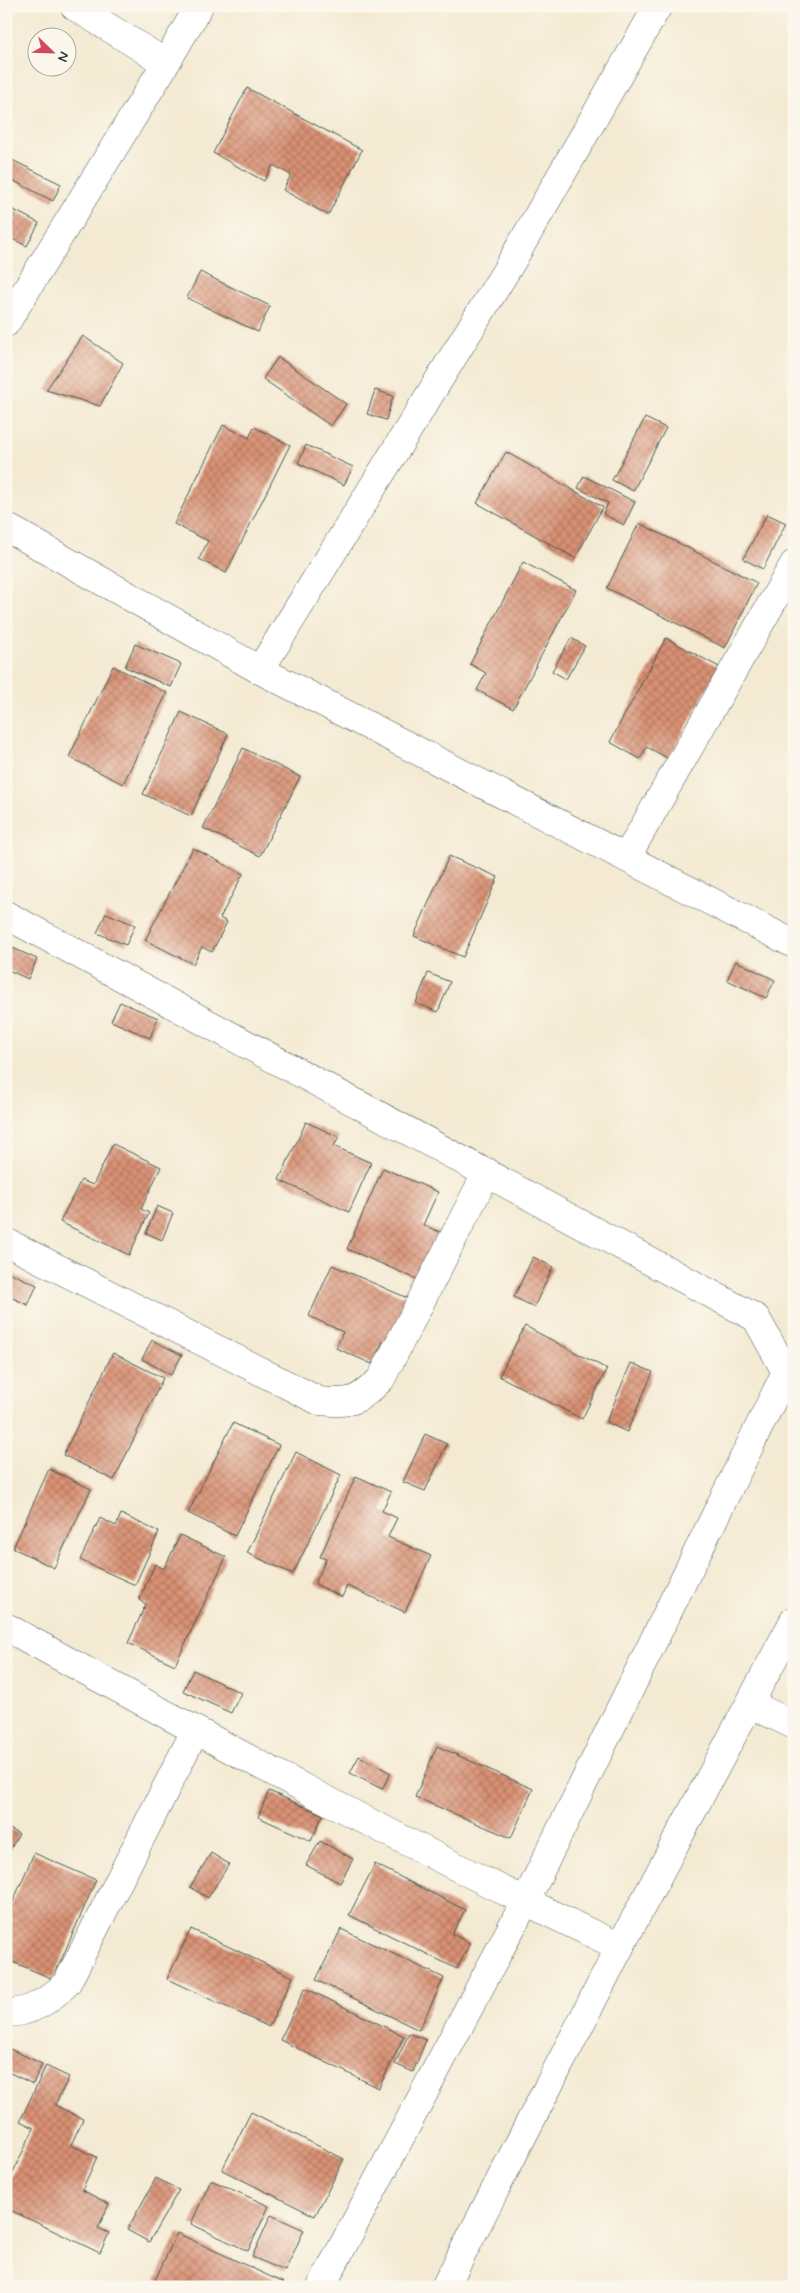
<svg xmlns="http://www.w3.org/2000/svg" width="800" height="2293" font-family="Mynerve,sans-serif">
<defs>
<pattern id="building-cross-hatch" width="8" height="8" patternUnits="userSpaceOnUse" patternTransform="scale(1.25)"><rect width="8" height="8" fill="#da9175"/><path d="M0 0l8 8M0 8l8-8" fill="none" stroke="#b07861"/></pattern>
</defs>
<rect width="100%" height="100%" fill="#fbf7ec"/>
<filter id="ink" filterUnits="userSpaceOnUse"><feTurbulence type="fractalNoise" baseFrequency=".02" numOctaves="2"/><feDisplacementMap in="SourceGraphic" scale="10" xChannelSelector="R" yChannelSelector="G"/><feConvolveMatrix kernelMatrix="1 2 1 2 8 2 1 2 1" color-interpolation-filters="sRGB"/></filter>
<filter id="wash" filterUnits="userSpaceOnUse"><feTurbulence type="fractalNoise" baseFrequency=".0096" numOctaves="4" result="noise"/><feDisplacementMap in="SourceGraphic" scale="20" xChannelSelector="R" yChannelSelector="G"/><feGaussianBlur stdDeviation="1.12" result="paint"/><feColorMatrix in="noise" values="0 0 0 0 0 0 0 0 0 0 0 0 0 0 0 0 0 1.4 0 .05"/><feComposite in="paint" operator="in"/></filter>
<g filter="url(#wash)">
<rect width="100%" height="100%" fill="#f4ead3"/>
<g id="blocks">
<path fill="url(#building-cross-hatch)" d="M247,88L362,150L328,215L283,190L291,175L273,165L264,181L213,153Z
M6,157L61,184L53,201L6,177Z
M6,206L39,223L27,246L6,236Z
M200,272L270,306L258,332L187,298Z
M83,336L123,363L100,406L46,390Z
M278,357L346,404L331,426L263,379Z
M375,390L393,396L386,420L367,414Z
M645,418L666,428L633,491L612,480Z
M223,425L249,438L254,427L290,445L226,573L199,559L208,541L174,524Z
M306,445L353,467L344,485L298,463Z
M506,452L603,507L575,558L477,503Z
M584,476L635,502L624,525L603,514L608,503L578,488Z
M767,514L786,523L763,569L743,559Z
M639,523L757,583L725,648L607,588Z
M523,562L576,590L513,709L477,690L486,673L470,664Z
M571,638L585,646L566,679L552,671Z
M666,638L719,667L669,759L647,747L640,759L610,742Z
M135,644L181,664L171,687L125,667Z
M113,666L167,693L123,784L69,757Z
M181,712L228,734L191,816L143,794Z
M243,748L300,777L260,856L203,828Z
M193,848L243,874L220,918L227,922L212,952L202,947L193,964L145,940Z
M449,856L498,877L463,957L414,936Z
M106,913L135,925L126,945L97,933Z
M6,945L37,959L28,979L6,969Z
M736,961L775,980L766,998L727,980Z
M428,973L450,982L438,1012L416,1003Z
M120,1002L158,1018L150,1038L111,1021Z
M306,1122L339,1137L334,1146L371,1163L349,1212L279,1180Z
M113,1144L161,1167L141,1209L149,1213L129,1255L60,1222L81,1180L93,1185Z
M383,1168L438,1192L423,1225L447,1235L426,1283L347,1249Z
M157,1206L173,1213L162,1240L146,1233Z
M533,1257L553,1267L534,1307L514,1297Z
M332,1265L412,1300L393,1344L383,1341L372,1364L336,1348L343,1332L309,1316Z
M794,1269V1283L788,1279Z
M6,1271L37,1285L28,1305L6,1295Z
M525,1326L607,1369L582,1419L499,1376Z
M152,1340L182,1355L171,1375L142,1359Z
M113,1353L163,1378L114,1480L63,1455Z
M631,1363L653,1372L627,1432L606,1422Z
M233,1423L279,1445L235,1536L188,1513Z
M425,1434L447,1444L425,1491L403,1482Z
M296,1452L341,1475L293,1574L247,1553Z
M49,1469L91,1489L54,1568L13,1548Z
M356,1476L391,1492L382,1511L397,1518L388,1537L431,1556L405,1612L347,1586L342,1597L315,1584L326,1559L320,1557Z
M121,1514L159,1532L135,1585L80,1560L100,1518L116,1526Z
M180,1535L226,1557L175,1665L128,1643L146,1604L139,1600L155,1564L164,1569Z
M193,1670L241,1693L231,1713L183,1691Z
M437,1746L533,1789L511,1838L415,1797Z
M359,1756L391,1773L382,1789L350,1773Z
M269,1791L323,1815L311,1841L258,1817Z
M6,1827L19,1834L6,1857Z
M320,1841L353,1859L340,1883L306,1865Z
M34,1853L96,1880L53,1979L6,1959V1918Z
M211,1853L229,1864L208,1898L190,1887Z
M375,1864L465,1910L452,1934L470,1943L457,1969L349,1915Z
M191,1929L293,1977L269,2027L167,1979Z
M341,1929L444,1978L419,2030L316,1980Z
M305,1988L404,2036L379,2088L280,2040Z
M409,2033L426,2040L413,2072L395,2064Z
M6,2047L42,2064L33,2084L6,2071Z
M46,2066L69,2077L55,2105L83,2119L71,2145L97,2157L82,2190L109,2204L98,2228L109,2233L100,2253L6,2208V2187L34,2128L20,2121Z
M251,2112L344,2159L315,2216L222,2170Z
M156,2178L179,2190L149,2242L127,2230Z
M211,2180L269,2206L248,2251L191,2224Z
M271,2215L304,2230L285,2271L252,2257Z
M177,2233L284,2283L282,2287H170L155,2280Z"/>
</g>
</g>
<g filter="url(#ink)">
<use href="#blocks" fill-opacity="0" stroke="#3f574c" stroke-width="1"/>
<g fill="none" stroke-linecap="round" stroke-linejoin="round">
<g stroke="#3f574c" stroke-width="29">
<path id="minor" d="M74,6L166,63
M6,323L166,63L199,6
M6,527L260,670L794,944
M260,670L509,266L658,6
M626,858L794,564
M6,915L756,1318L786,1372L525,1902L321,2287
M6,1242L319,1401C352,1404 357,1402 381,1379L487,1172
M6,1627C208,1738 411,1848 620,1947
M750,1704L794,1725
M6,2013C32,2013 49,2000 67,1983L195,1731
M445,2287L620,1947L794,1620"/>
</g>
<use href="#minor" stroke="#fff" stroke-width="28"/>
</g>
</g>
<rect width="800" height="2293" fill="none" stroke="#fbf7ec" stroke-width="25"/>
<g transform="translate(52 52) rotate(113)"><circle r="24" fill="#fbf7ec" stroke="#a3ada2"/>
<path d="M0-4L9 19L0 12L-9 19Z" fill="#d1495b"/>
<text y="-8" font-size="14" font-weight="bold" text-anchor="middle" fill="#1f3d34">N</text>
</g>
</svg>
